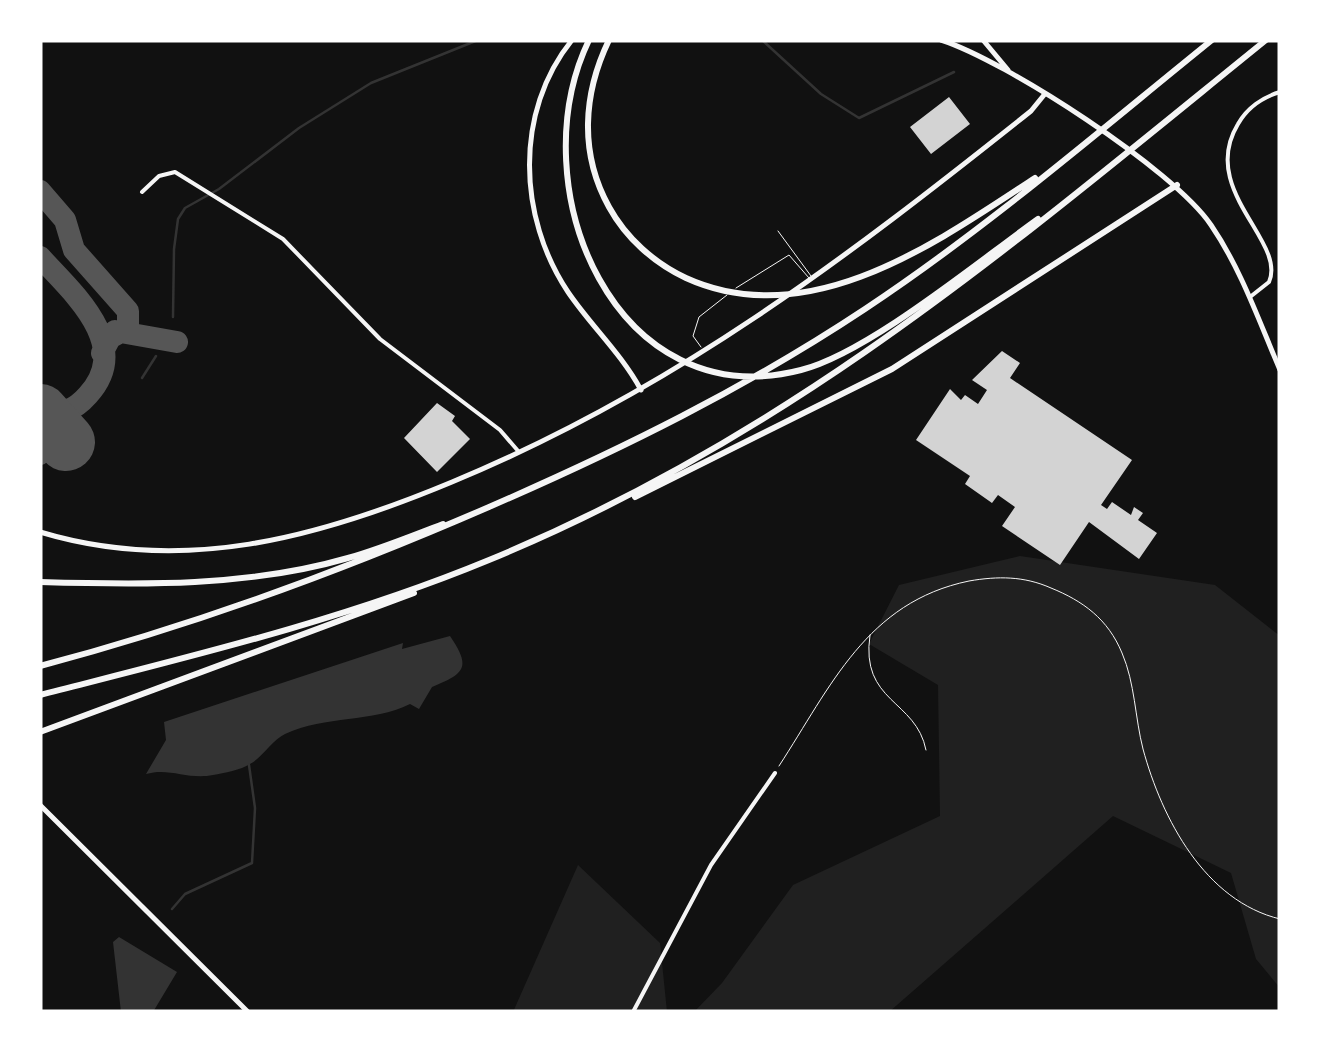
<svg xmlns="http://www.w3.org/2000/svg" width="1320" height="1052" font-family="'Varela Round',sans-serif">
<rect width="100%" height="100%" fill="#111"/>
<path fill="#202020" d="M1020,556L1215,585L1280,636V988L1256,959L1231,873L1113,816L889,1012H694L722,983L793,885L940,816L938,685L869,644L899,585Z
M578,865L660,943L667,1012H513Z"/>
<path fill="#333" d="M450,636C472,668 464,674 432,687L419,709L410,704C372,723 326,715 285,734C272,740 263,757 250,764C241,770 224,773 213,775C188,780 169,767 146,774L166,740L164,722L403,643L402,649Z
M119,937L177,972L153,1012H121L113,942Z"/>
<g fill="none" stroke-linecap="round" stroke-linejoin="round">
<path stroke="#333" stroke-width="2.5" d="M762,40L821,94L859,118L954,72
M173,317L174,249L178,219L185,208L219,189L299,128L371,83L478,40
M142,378L156,356
M172,909L185,894L252,863L255,808L249,765"/>
<path stroke="#565656" stroke-width="22" d="M40,191L65,220L74,250L128,311V328L110,338L102,353
M40,257C72,292 134,345 88,395C74,411 61,415 40,412
M115,331L177,342
M40,454L47,435L43,416"/>
<path stroke="#565656" stroke-width="58" d="M40,413L66,442"/>
</g>
<path fill="#d3d3d3" d="M949,97L970,124L931,154L910,127Z
M1002,351L1020,363L1010,378L1132,460L1101,505L1107,509L1112,502L1131,515L1134,507L1143,513L1138,520L1157,533L1139,559L1089,522L1060,565L1002,526L1015,507L998,495L992,503L965,484L970,476L916,440L950,389L961,400L965,395L978,404L987,390L972,380Z
M437,403L455,416L452,421L470,439L437,472L404,438Z"/>
<g fill="none" stroke-linecap="round" stroke-linejoin="round">
<path stroke="#f5f5f5" stroke-width="1" d="M870,635C860,703 916,699 926,750
M779,766C831,686 867,602 969,581C998,576 1024,576 1051,588C1083,601 1108,619 1122,653C1135,683 1135,718 1143,749C1162,819 1205,901 1280,919"/>
<path stroke="#f5f5f5" stroke-width="1" d="M778,231L811,276
M736,288L789,255L809,278
M701,347L693,336L699,317L727,295"/>
<path stroke="#f5f5f5" stroke-width="4" d="M142,192L159,176L175,172L283,239L380,339L500,430L519,452
M1250,297L1269,282C1287,241 1198,190 1238,124C1247,108 1263,97 1280,92
M633,1012L711,865L775,773"/>
<path stroke="#f5f5f5" stroke-width="5" d="M40,532C183,575 318,538 452,482C674,390 845,259 1031,111L1044,95"/>
<path stroke="#f5f5f5" stroke-width="5" d="M572,40C514,112 518,217 568,292C591,326 621,353 641,390
M941,40C1006,61 1173,169 1211,225C1241,269 1259,321 1280,370
M983,40L1008,70
M40,805L248,1012"/>
<path stroke="#f5f5f5" stroke-width="6" d="M589,40C518,188 616,418 801,370C868,353 979,261 1038,219
M609,40C583,94 579,153 609,207C626,238 654,263 686,278C809,334 936,243 1035,178
M635,497L892,369L1177,185
M40,582C142,585 248,587 348,558C380,549 411,536 443,524
M40,666C196,625 342,571 489,507C620,450 746,388 865,309C987,228 1098,132 1212,40
M40,695C192,656 344,620 489,560C793,435 1015,243 1266,40
M40,732L414,593"/>
</g>
<rect width="1320" height="1052" fill="none" stroke="#ffffff" stroke-width="85"/>
</svg>
